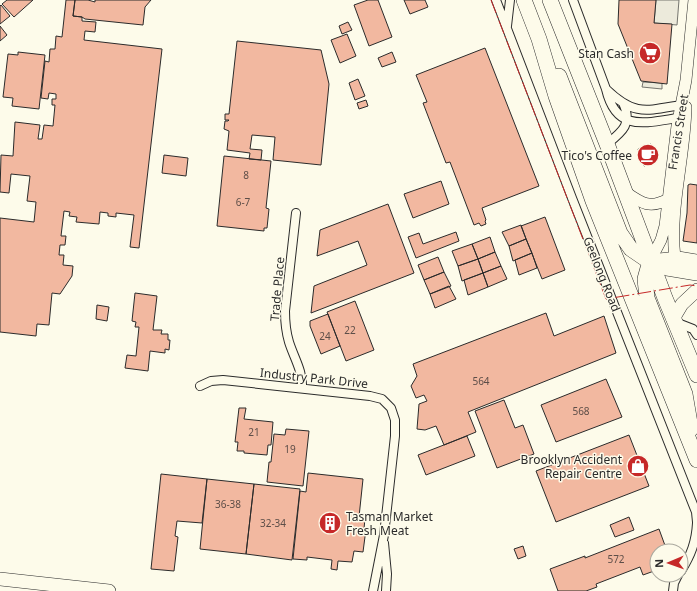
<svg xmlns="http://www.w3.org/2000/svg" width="697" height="591" font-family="'Noto Sans',sans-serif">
<rect width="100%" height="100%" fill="#fdfbea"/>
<path fill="#eceadb" stroke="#74746e" d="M656,0H679L677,25L654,23Z
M643,82L662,83V89L642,87Z"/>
<path fill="#f2b8a0" stroke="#2b2b2b" d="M7,0H33L14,17L2,4Z
M66,0H75L73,16L82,17V21L96,22L95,32L85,31L84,40L162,49L139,248L130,247L134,215L116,213V217L108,216V213L100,212L99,224L76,222L77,217L69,216L70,212L64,211L61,236H66L65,245H60L59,255H64L63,265L73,266L72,276L60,294L52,293L49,325L37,324L36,336L0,332V218L34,222L36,202L27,201L30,176L11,174L9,193L0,192L1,155L13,156L15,122L40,125L38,139H42L44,125L53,126L55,105H52V99H56V94L49,93L48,99L41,98L45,61L49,62L50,49H55L56,36L62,37Z
M75,0H88L95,2V0H151L145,7L143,25L85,19L82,17L73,16Z
M368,0H378L392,37L369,46L354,5Z
M404,0H425L428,7L410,14Z
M619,0H656L654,23L672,24L667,84L641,81L618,24Z
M1,5L10,16L0,24V6Z
M348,22L352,30L342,34L339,26Z
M0,26L7,35L0,41Z
M347,34L356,56L340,63L331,40Z
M237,41L321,50L329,84L321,165L273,160L275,137L252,135L250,149L262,150L261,160L249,159L250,153L227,150L229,131L224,129L225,121H228L229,120H225V114H229Z
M485,48L539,186L482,208L486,220L485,221L486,224L481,226L479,223L474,225L450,162L446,163L423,103L427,102L416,75Z
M18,52L45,55L39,109L12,106L13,98L3,97L8,54L18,55Z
M392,52L396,62L382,67L378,58Z
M358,79L365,96L355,100L349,83Z
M366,100L368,106L359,109L357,103Z
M651,144L657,161L644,166L638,149Z
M164,155L188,158L186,176L162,173Z
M224,156L271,161L266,208L269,209L267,228H264V231L217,226Z
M441,181L449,204L413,218L404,194Z
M690,184L697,185V243L683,241L687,213L688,185Z
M388,204L414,273L311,313L314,286L367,265L358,241L317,256L320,230Z
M545,217L565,270L542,279L521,226Z
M521,225L526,239L509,246L502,232Z
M456,232L459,241L416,258L408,237L419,233L423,244Z
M490,237L495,252L478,259L472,244Z
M526,239L532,253L513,261L509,246Z
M472,244L478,259L458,266L452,251Z
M495,252L501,266L483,273L478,259Z
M532,253L537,268L519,275L515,260Z
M438,257L444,272L424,280L418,265Z
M478,259L483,273L462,281L458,266Z
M501,266L507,279L488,287L483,273Z
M444,272L451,286L430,294L424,280Z
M483,273L488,287L468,295L464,280Z
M449,286L456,299L435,308L430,294Z
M135,293L157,296L153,330H162L161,334H168V340H170L169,350L165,349V353L150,351L148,371L125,368L127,355L136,356L139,327H135L136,322L132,321Z
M355,301L374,350L346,361L327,312Z
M97,305L109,307L107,321L96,319Z
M546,313L554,336L604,316L616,353L468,412L476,432L444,445L436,426L425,430L417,429L419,404L427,401L424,395L416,398L411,386L417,376L413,364Z
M328,314L340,346L321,354L310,326V321Z
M606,379L622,417L556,442L541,405Z
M504,400L515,428L523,425L534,454L497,468L475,411Z
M239,408H246L244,419L273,422L271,445H268L267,455L244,453V451H237L238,442H235Z
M286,429L309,431L303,486L267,482L269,462H271L274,434L285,435Z
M629,435L649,486L556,522L536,471Z
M467,436L475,456L426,475L418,455Z
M308,473L363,479L359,517L365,518L364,529H366L363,552L354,551L352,562L338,561L337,570L331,569L332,560L307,557V560L293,559L300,491L306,492Z
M161,474L207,479L202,523L177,521L175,536L178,537L174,571L151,569Z
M207,479L254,484L246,554L200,549Z
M254,484L300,489L292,560L246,554Z
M629,517L634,530L615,537L610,525Z
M659,529L667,551H657V561L651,563L654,571L643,575L640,567L596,584L597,587L586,591H558L550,569L585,556V558Z
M523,546L526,556L518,559L514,549Z"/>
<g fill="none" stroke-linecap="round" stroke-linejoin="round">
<g stroke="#2b2b2b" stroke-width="10">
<path id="street" d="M496,0L572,198L692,502L696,512L697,522
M573,0L606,89C616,132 644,123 678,118
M507,26L510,0
M606,89C634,116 645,111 681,105
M607,144C622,132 633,124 623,103
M296,213L285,311C285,322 286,332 289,342C294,358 303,371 302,388
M675,322L693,329L697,335
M200,386L211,381L223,380L370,396L382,399L391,408L395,420V436L384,535L373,591
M384,543L387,574L386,591
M681,571C691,555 696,542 697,523
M673,591L674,583L678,575"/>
</g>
<g stroke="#2b2b2b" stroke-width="12">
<path id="secondary" d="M624,191C640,202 649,210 668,199
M675,258C669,210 685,157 686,107
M650,261L661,240L665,226L677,126L686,80L694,0"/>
</g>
<g stroke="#2b2b2b" stroke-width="14">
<path id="primary" d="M650,261L678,258L697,261
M650,262L667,269L697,274
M673,319L682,304L697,290
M0,579L109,591"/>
</g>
<g stroke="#2b2b2b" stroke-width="16">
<path id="highway" d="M524,0L539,39L556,96L593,201L697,460
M550,0L607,144L665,298L697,375
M559,76L620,233L631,249L650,262
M650,261L645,279L647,298L685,394L691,429"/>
</g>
<use href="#street" stroke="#fdfbea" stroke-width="8"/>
<use href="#secondary" stroke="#fdfbea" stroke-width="11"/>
<use href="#primary" stroke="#fdfbea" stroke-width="13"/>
<use href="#highway" stroke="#fdfbea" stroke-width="15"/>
<path stroke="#c62828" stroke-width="1" stroke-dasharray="14 3 2 3" stroke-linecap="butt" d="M491,0L606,299L690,285L697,286"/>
</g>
<defs>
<g id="supermarket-disc" transform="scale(1.15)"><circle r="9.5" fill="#c62828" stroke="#fdfbea"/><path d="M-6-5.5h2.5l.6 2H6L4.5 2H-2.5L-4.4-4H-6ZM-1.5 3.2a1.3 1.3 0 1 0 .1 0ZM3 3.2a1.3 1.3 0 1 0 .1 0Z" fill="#fff"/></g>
<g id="cafe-disc" transform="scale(1.15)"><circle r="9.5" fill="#c62828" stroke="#fdfbea"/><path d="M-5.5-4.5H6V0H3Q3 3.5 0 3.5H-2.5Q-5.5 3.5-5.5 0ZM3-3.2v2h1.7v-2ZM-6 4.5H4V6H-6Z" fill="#fff"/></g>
<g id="shop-disc" transform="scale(1.15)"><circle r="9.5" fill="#c62828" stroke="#fdfbea"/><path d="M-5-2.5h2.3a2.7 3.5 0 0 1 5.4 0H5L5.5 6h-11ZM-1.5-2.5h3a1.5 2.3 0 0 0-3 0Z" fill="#fff"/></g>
<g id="building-disc" transform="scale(1.15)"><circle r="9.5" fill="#c62828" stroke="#fdfbea"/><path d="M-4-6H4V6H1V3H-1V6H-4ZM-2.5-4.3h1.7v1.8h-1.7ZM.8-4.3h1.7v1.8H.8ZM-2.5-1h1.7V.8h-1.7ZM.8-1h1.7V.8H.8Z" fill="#fff"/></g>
</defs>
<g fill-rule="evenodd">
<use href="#supermarket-disc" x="650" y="53"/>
<use href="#cafe-disc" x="648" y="155"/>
<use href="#shop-disc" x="638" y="466"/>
<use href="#building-disc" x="330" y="523"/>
</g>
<g text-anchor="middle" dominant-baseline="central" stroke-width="3" stroke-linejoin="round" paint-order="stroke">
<g font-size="10" fill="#5d4e48">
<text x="246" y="175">8</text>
<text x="243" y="202">6-7</text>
<text x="350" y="330">22</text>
<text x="325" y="336">24</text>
<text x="481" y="381">564</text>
<text x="581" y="411">568</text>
<text x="254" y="432">21</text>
<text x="290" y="449">19</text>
<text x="228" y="504">36-38</text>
<text x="273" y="523">32-34</text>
<text x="616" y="559">572</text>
</g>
<g font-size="12" fill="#2b2b2b" stroke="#fdfbea" text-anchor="end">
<text x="634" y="53">Stan Cash</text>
<text x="632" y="155">Tico's Coffee</text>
<text x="622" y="459">Brooklyn Accident<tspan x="622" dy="14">Repair Centre</tspan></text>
<text x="346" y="516" text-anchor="start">Tasman Market<tspan x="346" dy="14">Fresh Meat</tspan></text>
</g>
<g font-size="12" fill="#2b2b2b" stroke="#fdfbea">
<text transform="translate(678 132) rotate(-81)">Francis Street</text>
<text transform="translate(602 274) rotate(68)">Geelong Road</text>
<text transform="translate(277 289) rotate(-85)">Trade Place</text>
<text transform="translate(314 378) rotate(6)">Industry Park Drive</text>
</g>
</g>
<g transform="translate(669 563) rotate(268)"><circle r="19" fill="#fdfbea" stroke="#a9a89e"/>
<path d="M0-3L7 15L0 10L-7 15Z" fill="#c62828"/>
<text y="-6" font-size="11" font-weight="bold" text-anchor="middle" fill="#2b2b2b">N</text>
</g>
</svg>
